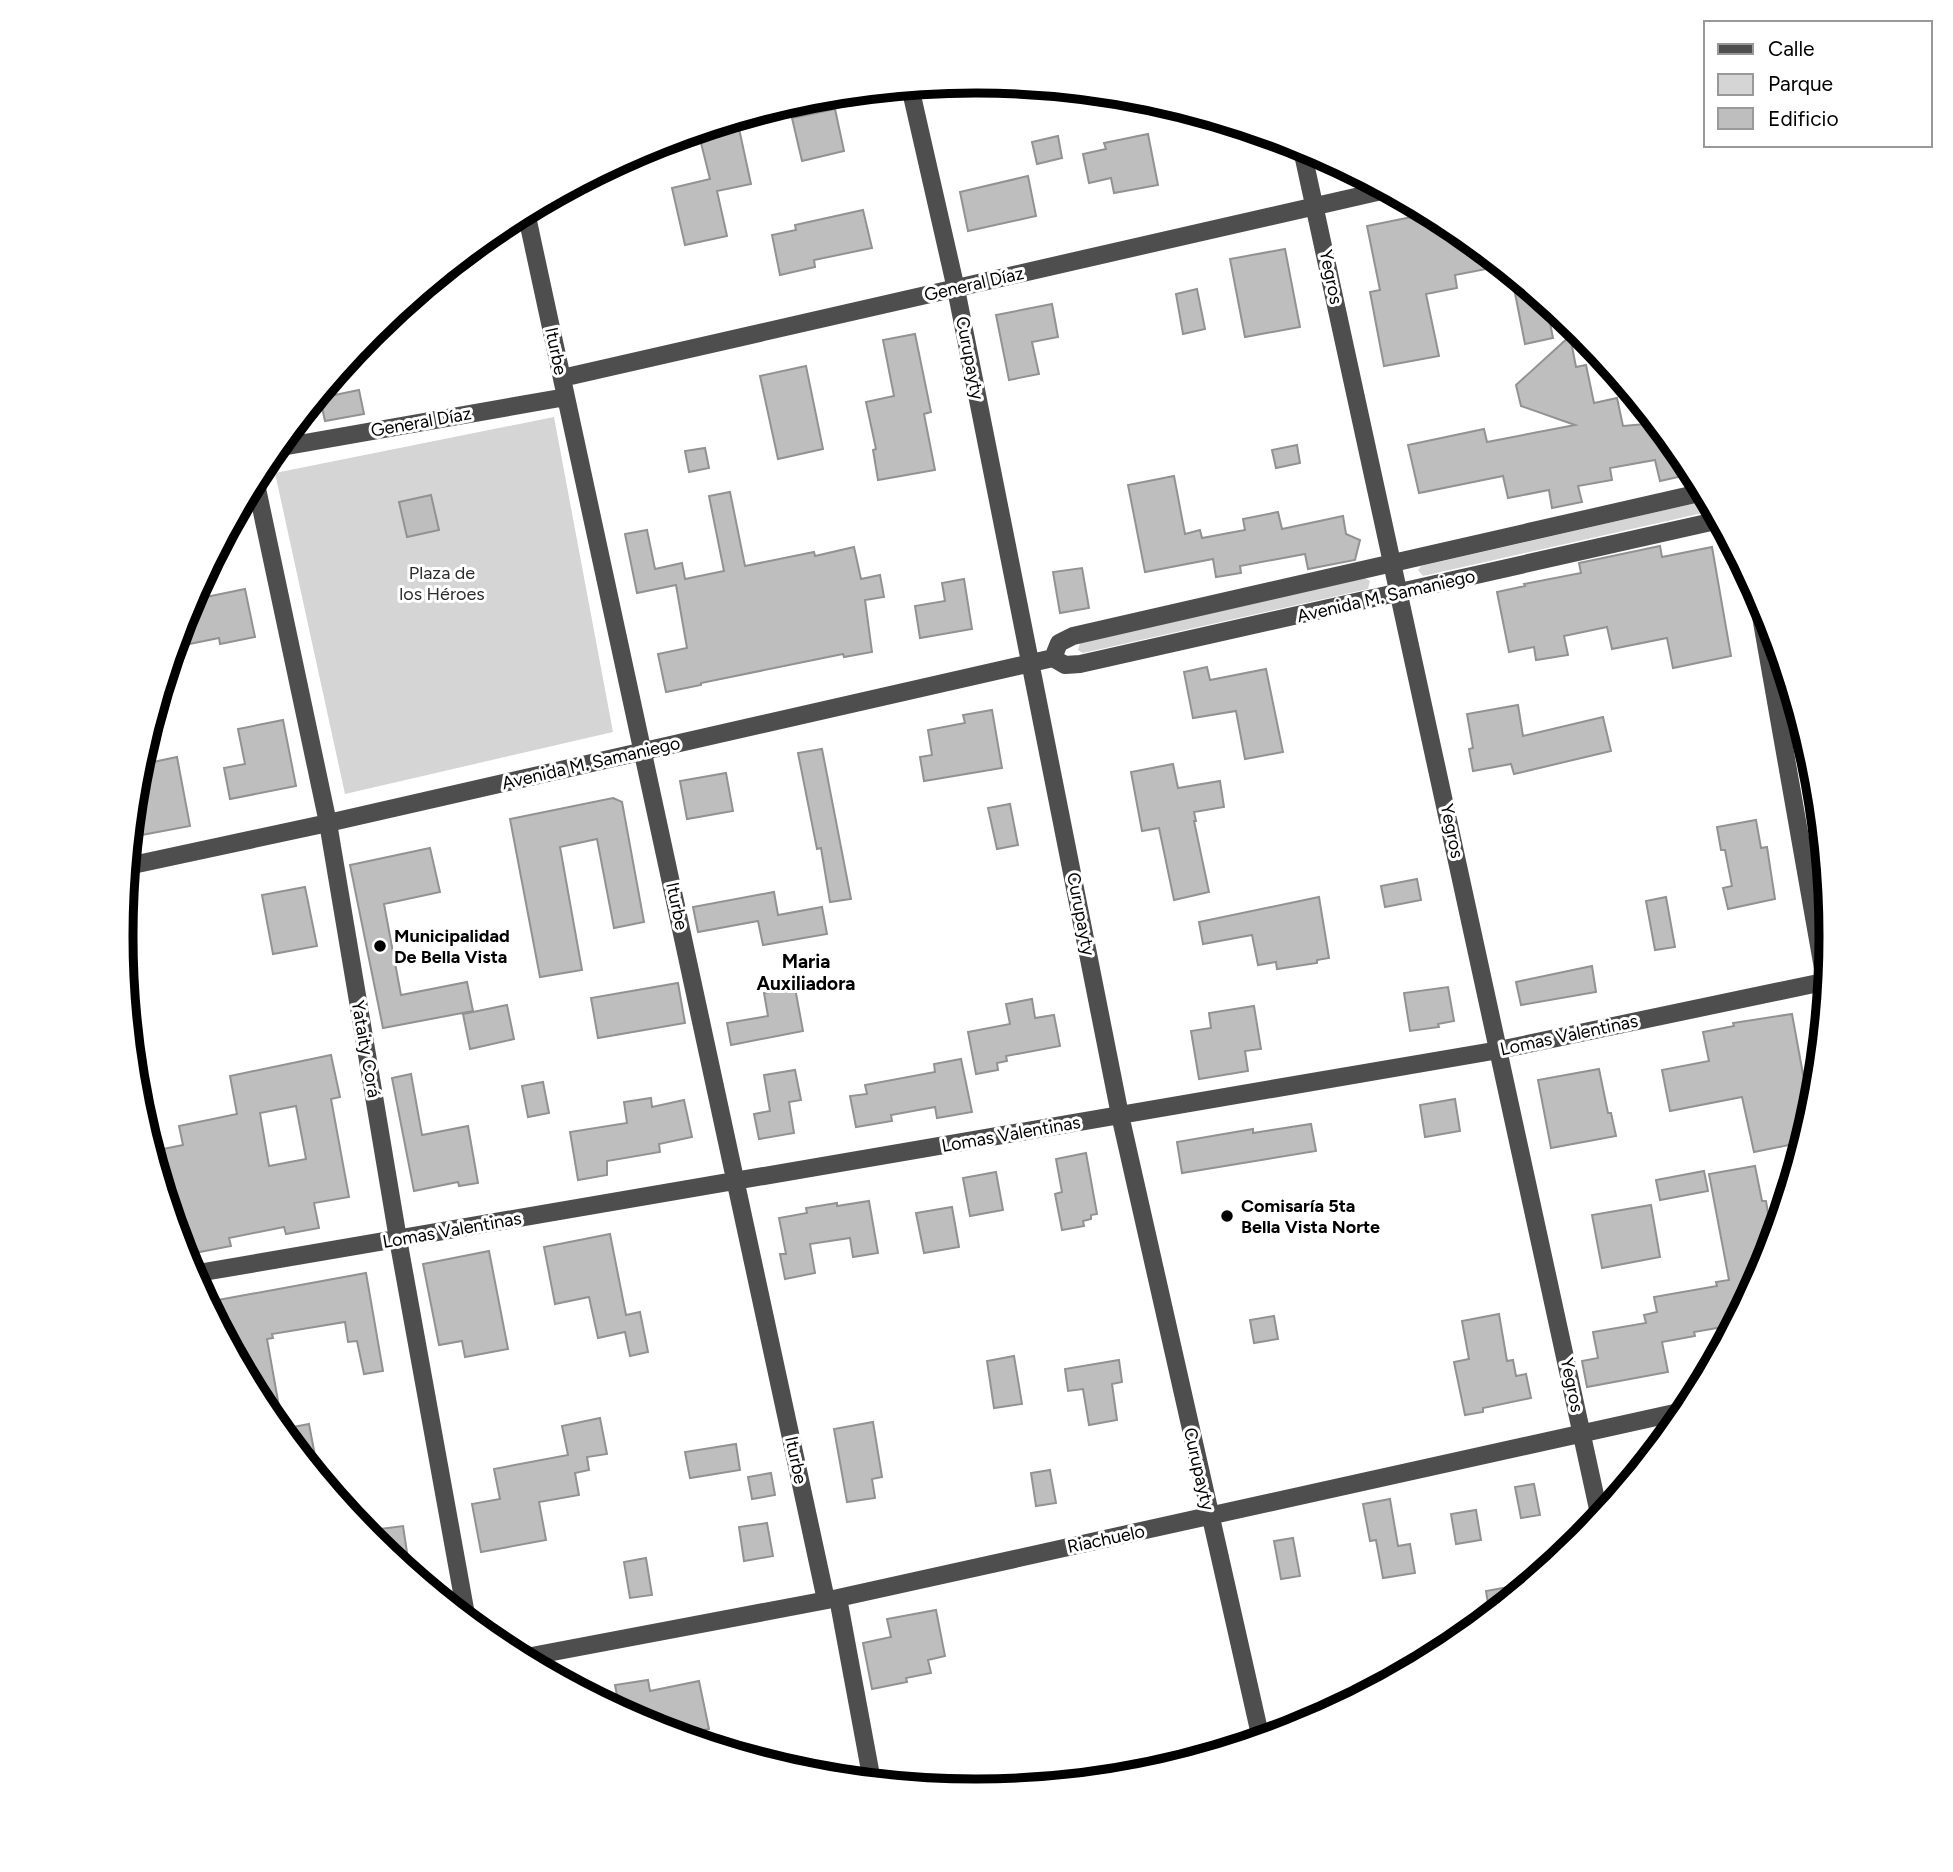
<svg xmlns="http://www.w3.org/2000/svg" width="1953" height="1872" font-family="Figtree,sans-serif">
<rect width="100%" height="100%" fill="#fff"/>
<path fill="#d5d5d5" d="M554,417L613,732L345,794L275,473Z
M1705,501L1710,505L1707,512L1423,576L1418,570L1421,566Z
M1365,578L1370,581L1368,589L1083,653L1078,650L1080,643Z"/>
<path fill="#bebebe" stroke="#929292" stroke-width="2" fill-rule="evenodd" d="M835,109L844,151L802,161L792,118Z
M738,124L751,184L717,191L727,236L685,245L672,188L710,179L700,139L711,136L709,130Z
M1148,134L1158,185L1114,193L1111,178L1089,183L1083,154L1106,149L1104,143Z
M1058,136L1062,158L1037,164L1032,142Z
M1028,176L1036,216L968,231L960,192Z
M863,210L872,248L814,260L815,267L780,275L772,235L796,230L795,225Z
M1431,213L1452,225L1502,266L1455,275L1457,288L1426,294L1439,356L1384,366L1370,292L1380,290L1367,226Z
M1285,249L1300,327L1245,337L1230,259Z
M1511,273L1546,302L1553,338L1525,344Z
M1197,289L1205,329L1183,334L1176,294Z
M1052,304L1058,337L1032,342L1039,374L1009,380L996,315Z
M915,334L931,412L924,414L935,470L878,480L873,450L876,449L866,402L894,396L883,340Z
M1570,336L1576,367L1586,365L1594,403L1617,398L1623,426L1657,423L1683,455L1687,475L1660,481L1655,460L1610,468L1612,480L1578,486L1582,502L1552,508L1549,490L1508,498L1503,476L1419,493L1408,445L1484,429L1487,442L1575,425L1521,406L1516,385Z
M806,366L823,449L778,459L760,376Z
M359,390L364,414L325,421L320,398Z
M1297,445L1300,463L1276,468L1272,450Z
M705,448L709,468L689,472L685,451Z
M1174,476L1185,534L1200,530L1202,538L1245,530L1243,519L1278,512L1282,529L1343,516L1346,534L1360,540L1355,560L1308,569L1305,554L1240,566L1241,573L1216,577L1213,559L1145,572L1128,485Z
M730,492L745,566L814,552L815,556L854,547L861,579L880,575L884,597L865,600L872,652L844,657L843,654L701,683V685L666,692L658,654L687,648L676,585L637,593L625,534L647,530L655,569L682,563L685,579L724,571L709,496Z
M431,495L439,530L407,537L399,502Z
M1660,546L1662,557L1712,547L1731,656L1673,668L1667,638L1612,649L1607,627L1564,636L1568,655L1536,660L1534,647L1509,652L1497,592L1525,586L1524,584L1581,573L1579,563Z
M1082,568L1089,608L1060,613L1053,572Z
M964,579L972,629L920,638L915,606L945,601L942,583Z
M245,589L255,637L220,644L219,638L175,647L191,600Z
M1207,667L1210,680L1266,669L1283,752L1245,759L1236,711L1193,718L1184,672Z
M1518,705L1523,736L1603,717L1611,751L1514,774L1511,764L1473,771L1469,749L1473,748L1467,714Z
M992,710L1002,768L924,781L920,757L932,755L928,730L965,723L963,715Z
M283,720L296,786L230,799L224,768L245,764L238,729Z
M822,749L851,899L830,902L821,848L817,849L798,753Z
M177,757L190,826L131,837L139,765Z
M1173,764L1178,788L1220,781L1224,807L1194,812L1196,821H1194L1209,892L1174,900L1159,828L1142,831L1131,772Z
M726,773L733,811L687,819L680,781Z
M613,798L622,802L644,922L614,928L597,839L560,847L582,970L540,977L510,819Z
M1010,804L1018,845L997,849L988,808Z
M1756,820L1761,848L1767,847L1775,899L1728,909L1723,888L1732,886L1725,850H1721L1717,827Z
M430,848L440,892L384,904L401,995L467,982L473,1011L383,1028L350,865Z
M1417,879L1421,900L1385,907L1381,886Z
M305,887L317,946L273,954L262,895Z
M774,892L778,915L822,907L827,934L763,945L758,921L698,932L693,907Z
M1319,897L1329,958L1317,960V963L1277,969L1276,962L1258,965L1252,935L1203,944L1199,922Z
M1666,897L1675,947L1655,950L1646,901Z
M1592,966L1596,992L1521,1005L1516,982Z
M678,983L685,1023L598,1038L591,998Z
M1448,987L1454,1021L1438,1024L1439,1027L1410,1031L1404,993Z
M795,988L803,1031L731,1045L727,1023L768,1016L764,993Z
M1032,999L1035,1018L1054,1015L1060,1046L1006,1056L1007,1061L997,1063L998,1070L976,1074L968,1032L1010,1024L1006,1004Z
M507,1005L514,1039L470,1049L463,1014Z
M1254,1006L1261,1049L1245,1051L1248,1071L1199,1079L1191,1031L1211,1028L1209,1013Z
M1792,1014L1811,1118L1804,1142L1754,1152L1742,1097L1670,1111L1662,1070L1709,1061L1703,1032L1734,1026L1733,1023Z
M331,1055L340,1097L331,1099L349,1197L314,1203L319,1228L286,1234L284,1227L229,1238L231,1246L184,1255L157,1166L166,1164L163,1149L183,1145L179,1126L237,1114L230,1076ZM296,1106L306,1159L269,1166L260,1113Z
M961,1059L972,1112L937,1118L935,1107L891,1115L892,1121L856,1127L850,1096L867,1094L865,1085L935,1072L934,1064Z
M1599,1069L1608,1113H1611L1616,1136L1551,1148L1538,1080Z
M795,1070L801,1100L789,1102L794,1133L759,1139L754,1114L770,1111L764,1075Z
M411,1074L422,1135L468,1126L478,1183L459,1186L458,1182L414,1191L392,1078Z
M543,1082L549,1113L528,1117L522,1086Z
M651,1098L652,1107L684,1100L692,1137L659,1144L660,1152L607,1161V1175L578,1180L570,1132L627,1123L624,1102Z
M1455,1099L1460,1131L1425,1137L1420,1105Z
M1311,1124L1316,1151L1182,1173L1177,1142L1253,1129V1133Z
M1086,1153L1097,1214L1091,1215V1219L1083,1221L1084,1226L1062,1230L1055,1194L1062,1192L1056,1159Z
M1755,1166L1762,1201H1766L1773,1242L1767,1264L1734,1325L1694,1332L1695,1336L1662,1342L1668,1372L1587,1387L1582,1361L1598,1358L1593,1332L1646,1323L1644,1315L1657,1312L1654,1297L1717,1286L1716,1282L1729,1280L1709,1174Z
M1704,1171L1708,1191L1660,1200L1656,1180Z
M996,1172L1003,1210L970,1216L963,1178Z
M869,1201L878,1253L853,1257L850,1238L810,1244L815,1273L785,1279L780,1254H786L779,1218L807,1213L806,1208L837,1203V1206Z
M1651,1205L1660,1257L1602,1268L1592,1215Z
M952,1207L959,1247L924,1253L916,1213Z
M610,1234L626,1315L640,1312L648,1352L630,1356L625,1332L598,1338L589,1297L555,1304L544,1247Z
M489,1251L508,1349L465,1357L462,1341L439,1345L423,1264Z
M366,1273L383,1371L364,1374L357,1341L348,1342L345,1322L272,1334L273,1338L267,1339L283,1429L309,1424L319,1477L265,1411L207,1302Z
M1499,1314L1507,1361L1513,1360L1516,1376L1526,1374L1531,1398L1483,1408V1412L1465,1415L1454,1362L1469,1359L1462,1321Z
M1274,1316L1278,1339L1254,1343L1250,1320Z
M1014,1356L1022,1404L994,1408L987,1361Z
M1119,1360L1122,1382L1112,1384L1117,1420L1089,1425L1083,1389L1068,1391L1065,1369Z
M600,1418L607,1454L587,1457L589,1470L575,1473L579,1495L539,1502L546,1540L481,1552L472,1504L500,1499L494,1469L568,1455L562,1426Z
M873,1422L882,1477L872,1479L875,1498L847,1502L834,1429Z
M736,1444L740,1470L690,1478L685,1452Z
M1050,1470L1056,1503L1036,1506L1031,1473Z
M771,1473L775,1495L752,1499L748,1477Z
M1534,1484L1540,1515L1521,1518L1515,1487Z
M1390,1499L1398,1546L1410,1544L1415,1573L1383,1578L1376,1540L1370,1541L1363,1504Z
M1476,1510L1481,1540L1456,1544L1451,1514Z
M767,1523L773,1556L744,1561L739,1527Z
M403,1526L410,1572L371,1541L364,1531Z
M1293,1538L1300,1576L1281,1579L1274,1541Z
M646,1558L652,1595L630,1598L624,1562Z
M1530,1583L1504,1605L1490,1616L1486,1591Z
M936,1610L945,1656L928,1660L931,1673L906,1678L907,1682L872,1689L863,1643L891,1637L887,1619Z
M648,1680L650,1691L699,1681L709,1729L678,1735L649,1726L620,1711L615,1685Z"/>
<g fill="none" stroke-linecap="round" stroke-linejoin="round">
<path stroke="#4e4e4e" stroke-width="18" d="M910,87L956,289L1120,1115L1261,1739
M1301,145L1600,1518
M526,212L826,1600
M562,378L1386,190
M276,448L566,397
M255,479L328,823L398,1239L467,1620
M1756,588L1827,991
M1053,658L1059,643L1073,636L1704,492
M128,866L328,823L1053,658L1065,665L1080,664L1720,520
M192,1274L1499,1050L1828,981
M838,1598L872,1781
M521,1658L838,1598L1688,1410"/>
</g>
<g fill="#000" stroke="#fff" stroke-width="2.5">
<circle cx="380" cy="946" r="7"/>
<circle cx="1227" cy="1216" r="7"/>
</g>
<g text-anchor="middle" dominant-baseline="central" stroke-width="6" stroke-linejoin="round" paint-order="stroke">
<g font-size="18" fill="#000" stroke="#fff">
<text transform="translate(1331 277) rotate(78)">Yegros</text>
<text transform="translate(974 284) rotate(-13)">General Díaz</text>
<text transform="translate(556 351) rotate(78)">Iturbe</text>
<text transform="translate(970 358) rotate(79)">Curupayty</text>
<text transform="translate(421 422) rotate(-10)">General Díaz</text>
<text transform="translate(1386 596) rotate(-13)">Avenida M. Samaniego</text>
<text transform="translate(591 763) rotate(-13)">Avenida M. Samaniego</text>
<text transform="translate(1452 831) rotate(78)">Yegros</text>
<text transform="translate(677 906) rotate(78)">Iturbe</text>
<text transform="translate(1081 914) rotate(79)">Curupayty</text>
<text transform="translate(1569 1035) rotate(-12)">Lomas Valentinas</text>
<text transform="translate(366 1049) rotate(80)">Yataity Corá</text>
<text transform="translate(1011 1134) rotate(-10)">Lomas Valentinas</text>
<text transform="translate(452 1230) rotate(-10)">Lomas Valentinas</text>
<text transform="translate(1572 1385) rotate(78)">Yegros</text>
<text transform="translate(796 1460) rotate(78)">Iturbe</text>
<text transform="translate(1199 1469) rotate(77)">Curupayty</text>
<text transform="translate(1106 1539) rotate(-12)">Riachuelo</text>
</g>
<g font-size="18" fill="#2c2c2c" stroke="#fff">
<text x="442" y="573">Plaza de<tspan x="442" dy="21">los Héroes</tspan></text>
</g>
<g font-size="18" font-weight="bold" fill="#000" stroke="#fff" text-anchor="start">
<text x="394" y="936">Municipalidad<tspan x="394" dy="21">De Bella Vista</tspan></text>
<text x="1241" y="1206">Comisaría 5ta<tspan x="1241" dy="21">Bella Vista Norte</tspan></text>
</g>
<g font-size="19" font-weight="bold" fill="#000" stroke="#fff">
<text x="806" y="961">Maria<tspan x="806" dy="22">Auxiliadora</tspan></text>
</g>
</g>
<path d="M0 0H1953V1872H0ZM133 936a843 843 0 1 1 1686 0a843 843 0 1 1-1686 0Z" fill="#fff" fill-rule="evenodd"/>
<path fill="none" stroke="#000" stroke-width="9" d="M133 936a843 843 0 1 1 1686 0a843 843 0 1 1-1686 0Z"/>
<rect x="1704" y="21" width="228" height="126" fill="#ffffff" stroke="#999999" stroke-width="2"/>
<rect x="1718" y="44" width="35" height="10" fill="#4e4e4e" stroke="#999999" stroke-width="2"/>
<text x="1768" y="56" font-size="21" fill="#000000">Calle</text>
<rect x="1718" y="74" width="35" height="21" fill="#d5d5d5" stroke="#999999" stroke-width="2"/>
<text x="1768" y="91" font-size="21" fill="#000000">Parque</text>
<rect x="1718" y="108" width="35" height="21" fill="#bebebe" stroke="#999999" stroke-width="2"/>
<text x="1768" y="126" font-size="21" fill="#000000">Edificio</text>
</svg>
